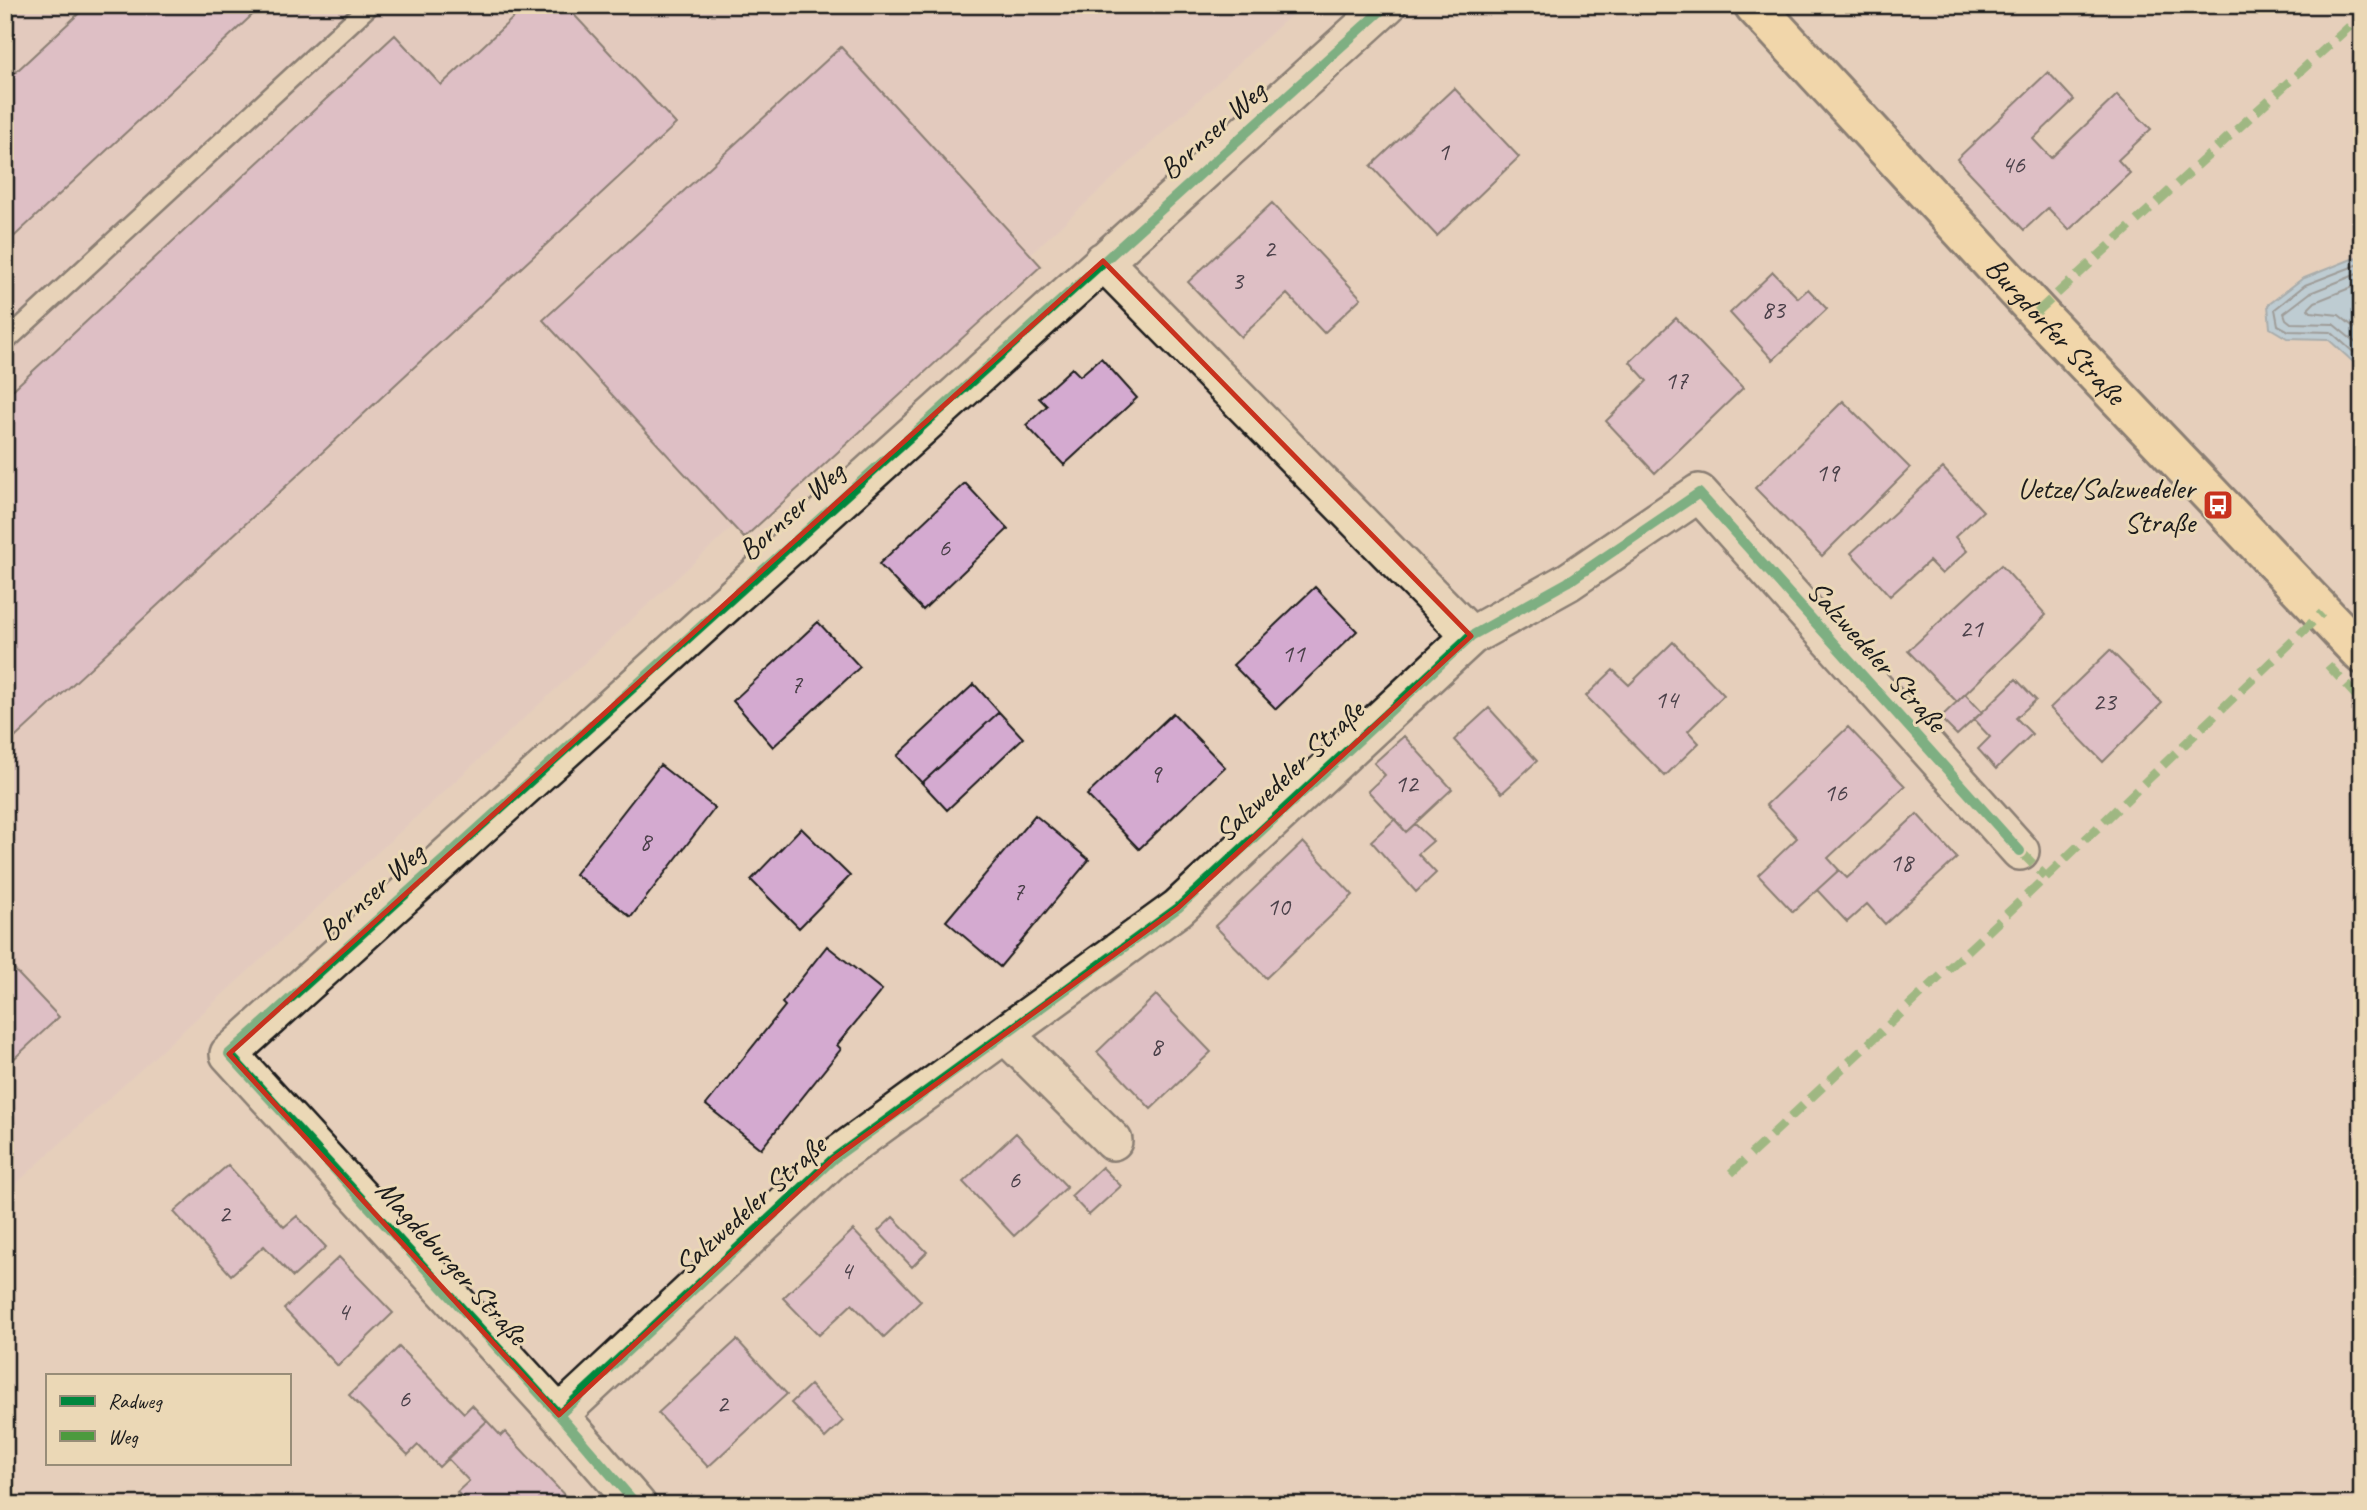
<svg xmlns="http://www.w3.org/2000/svg" width="2367" height="1510" font-family="Caveat,sans-serif">
<rect width="100%" height="100%" fill="#e6cfbb"/>
<filter id="ink" filterUnits="userSpaceOnUse"><feTurbulence type="fractalNoise" baseFrequency=".0143" numOctaves="2"/><feDisplacementMap in="SourceGraphic" scale="14" xChannelSelector="R" yChannelSelector="G"/><feConvolveMatrix kernelMatrix="1 2 1 2 8 2 1 2 1" color-interpolation-filters="sRGB"/></filter>
<g filter="url(#ink)">
<path fill="#e1c4c1" d="M5,5H1302L5,1194Z"/>
<path fill="#8ec7ed" stroke="#608399" stroke-width="2" d="M2362,255V370L2328,339L2287,338L2270,328L2268,305L2302,279Z"/>
<g fill="none" stroke-linecap="round" stroke-linejoin="round">
<path stroke="#4a6070" stroke-width="2" d="M2362,263L2305,285L2275,309L2278,325L2289,331L2331,332L2362,360
M2362,272L2310,293L2284,313L2286,319L2291,323L2333,324L2362,348
M2362,283L2315,302L2308,309L2311,312L2339,315L2362,334"/>
</g>
<path fill="#d4aad0" stroke="#1c1c1c" stroke-width="2" d="M88,5H263L5,245V82Z
M527,5H565L676,124L5,747V397L395,35L441,85Z
M841,47L1041,266L744,538L543,320Z
M2048,72L2074,100L2033,139L2051,158L2117,95L2151,129L2118,160L2130,173L2069,230L2048,208L2024,230L1957,159Z
M1454,88L1519,157L1437,236L1371,166Z
M1272,203L1361,298L1324,333L1287,294L1241,337L1188,282Z
M1773,272L1798,298L1808,289L1827,309L1773,360L1730,313Z
M1676,318L1743,388L1655,473L1606,421L1647,381L1630,362Z
M1101,358L1137,398L1064,465L1026,425L1047,406L1039,398L1072,368L1080,376Z
M1843,401L1910,468L1822,556L1755,488Z
M1943,468L1983,511L1955,537L1967,551L1942,574L1929,561L1890,596L1851,553Z
M965,483L1008,529L923,610L879,564Z
M2001,565L2046,615L1957,702L1908,651Z
M1315,587L1357,631L1276,709L1233,665Z
M818,622L860,667L773,747L733,701Z
M1673,642L1724,695L1688,731L1699,743L1665,776L1586,696L1613,670L1629,685Z
M2110,650L2162,703L2103,762L2050,708Z
M2016,679L2036,700L2016,718L2032,734L1996,769L1978,749L1990,737L1974,720Z
M974,684L999,712L922,783L897,756Z
M1965,694L1982,712L1957,735L1940,718Z
M1489,708L1537,761L1502,793L1454,740Z
M999,712L1023,738L947,810L922,783Z
M1173,713L1225,767L1139,849L1087,795Z
M1848,727L1905,786L1828,858L1839,870L1793,912L1758,875L1797,838L1766,805Z
M1404,736L1452,789L1406,832L1368,791L1385,775L1374,763Z
M660,765L715,808L631,917L575,874Z
M1917,814L1957,858L1885,924L1867,904L1847,922L1817,890L1839,870L1847,878Z
M1035,815L1089,860L1000,967L946,921Z
M1395,819L1406,832L1415,824L1433,841L1418,854L1436,873L1416,892L1371,841Z
M801,828L850,876L799,928L751,880Z
M1303,842L1353,895L1266,978L1215,926Z
M827,946L882,990L837,1045L841,1049L761,1149L706,1105L785,1006L782,1003Z
M5,960L59,1017L5,1067Z
M1156,995L1211,1052L1151,1109L1097,1052Z
M1016,1133L1067,1187L1014,1236L963,1182Z
M228,1165L284,1227L297,1216L326,1247L293,1277L264,1246L231,1275L174,1212Z
M1102,1167L1121,1186L1089,1215L1071,1196Z
M893,1217L927,1252L912,1267L878,1231Z
M853,1230L921,1301L884,1337L852,1304L819,1335L783,1298Z
M339,1257L393,1313L338,1366L284,1309Z
M737,1340L787,1394L708,1467L658,1413Z
M399,1347L464,1413L472,1405L487,1421L439,1467L418,1445L408,1455L349,1395Z
M810,1385L843,1421L825,1438L791,1403Z
M487,1421L501,1436L505,1432L569,1500L564,1505H470L457,1492L469,1481L447,1458Z"/>
<g fill="none" stroke-linecap="round" stroke-linejoin="round">
<g stroke="#1c1c1c" stroke-width="23">
<path id="service" d="M5,342L370,5"/>
</g>
<g stroke="#1c1c1c" stroke-width="42">
<path id="minor" d="M1103,261L1471,636
M1005,1034L1113,1141
M559,1415L833,1159L1178,908L1471,636L1568,582L1699,493L2020,851
M637,1505L559,1415L229,1054L1387,5"/>
</g>
<g stroke="#1c1c1c" stroke-width="44">
<g id="primary">
<path id="s1" d="M1754,5L2037,312L2362,654"/>
</g>
</g>
<use href="#service" stroke="#ebd8b6" stroke-width="18"/>
<use href="#minor" stroke="#ebd8b6" stroke-width="37"/>
<use href="#primary" stroke="#fede96" stroke-width="38"/>
<path stroke="#4c9a3e" stroke-width="9" stroke-dasharray="18 9" stroke-linecap="butt" d="M2037,312L2362,15
M2328,665L2362,702
M2020,851L2046,877
M1731,1173L2046,877L2322,613"/>
<g stroke="#ebd8b6" stroke-width="15">
<path id="cycleway" d="M559,1415L833,1159L1178,908L1471,636L1568,582L1699,493L2020,851
M637,1505L559,1415L229,1054L1387,5"/>
</g>
<use href="#cycleway" stroke="#00873e" stroke-width="10"/>
</g>
</g>
<path d="M0 0H2367V1510H0ZM1103,261L1471,636L1178,908L833,1159L559,1415L229,1054Z" fill="#e6cfbb" fill-opacity=".55" fill-rule="evenodd"/>
<path fill="none" stroke="#c8321e" stroke-width="5" stroke-linejoin="round" d="M1103,261L1471,636L1178,908L833,1159L559,1415L229,1054Z"/>
<defs>
<g id="bus-square" transform="scale(1.575)"><rect x="-9" y="-9" width="18" height="18" rx="4" fill="#c8321e" stroke="#ebd8b6"/><path d="M-5-6H5V4H4V6H2V4H-2V6H-4V4H-5ZM-3.5-4V0h7V-4ZM-3.5 1.2v1.5H-2V1.2ZM2 1.2v1.5H3.5V1.2Z" fill="#fff"/></g>
</defs>
<g fill-rule="evenodd">
<use href="#bus-square" x="2218" y="505"/>
</g>
<g text-anchor="middle" dominant-baseline="central" stroke-width="6" stroke-linejoin="round" paint-order="stroke">
<g font-size="26" fill="#4a4049">
<text x="1443" y="151">1</text>
<text x="2013" y="164">46</text>
<text x="1269" y="248">2</text>
<text x="1237" y="280">3</text>
<text x="1773" y="309">83</text>
<text x="1676" y="380">17</text>
<text x="1827" y="472">19</text>
<text x="944" y="547">6</text>
<text x="1971" y="628">21</text>
<text x="1293" y="653">11</text>
<text x="796" y="684">7</text>
<text x="1666" y="699">14</text>
<text x="2104" y="701">23</text>
<text x="1155" y="773">9</text>
<text x="1406" y="783">12</text>
<text x="1835" y="792">16</text>
<text x="645" y="841">8</text>
<text x="1901" y="862">18</text>
<text x="1018" y="891">7</text>
<text x="1278" y="906">10</text>
<text x="1156" y="1046">8</text>
<text x="1014" y="1179">6</text>
<text x="224" y="1213">2</text>
<text x="846" y="1270">4</text>
<text x="343" y="1311">4</text>
<text x="404" y="1398">6</text>
<text x="722" y="1403">2</text>
</g>
<g font-size="30" fill="#1c1c1c" stroke="#ebd8b6">
<text transform="translate(1212 130) rotate(-42)">Bornser Weg</text>
<text stroke="none"><textPath href="#s1" startOffset="444">Burgdorfer Straße</textPath></text>
<text transform="translate(791 511) rotate(-42)">Bornser Weg</text>
<text transform="translate(1877 656) rotate(48)">Salzwedeler Straße</text>
<text transform="translate(1289 771) rotate(-43)">Salzwedeler Straße</text>
<text transform="translate(371 892) rotate(-42)">Bornser Weg</text>
<text transform="translate(750 1205) rotate(-42)">Salzwedeler Straße</text>
<text transform="translate(452 1262) rotate(48)">Magdeburger Straße</text>
</g>
<g font-size="30" fill="#1c1c1c" stroke="#ebd8b6" text-anchor="end">
<text x="2195" y="488">Uetze/Salzwedeler<tspan x="2195" dy="34">Straße</tspan></text>
</g>
</g>
<rect width="2367" height="1510" fill="none" stroke="#ebd8b6" stroke-width="28"/>
<rect x="14" y="14" width="2339" height="1482" fill="none" stroke="#1c1c1c" stroke-width="2.5" filter="url(#ink)"/>
<rect x="46" y="1374" width="245" height="91" fill="#ebd8b6" stroke="#988d78" stroke-width="2"/>
<rect x="60" y="1396" width="35" height="10" fill="#00873e" stroke="#988d78" stroke-width="2"/>
<text x="108" y="1408" font-size="21" fill="#1c1c1c">Radweg</text>
<rect x="60" y="1431" width="35" height="10" fill="#4c9a3e" stroke="#988d78" stroke-width="2"/>
<text x="108" y="1444" font-size="21" fill="#1c1c1c">Weg</text>
</svg>
